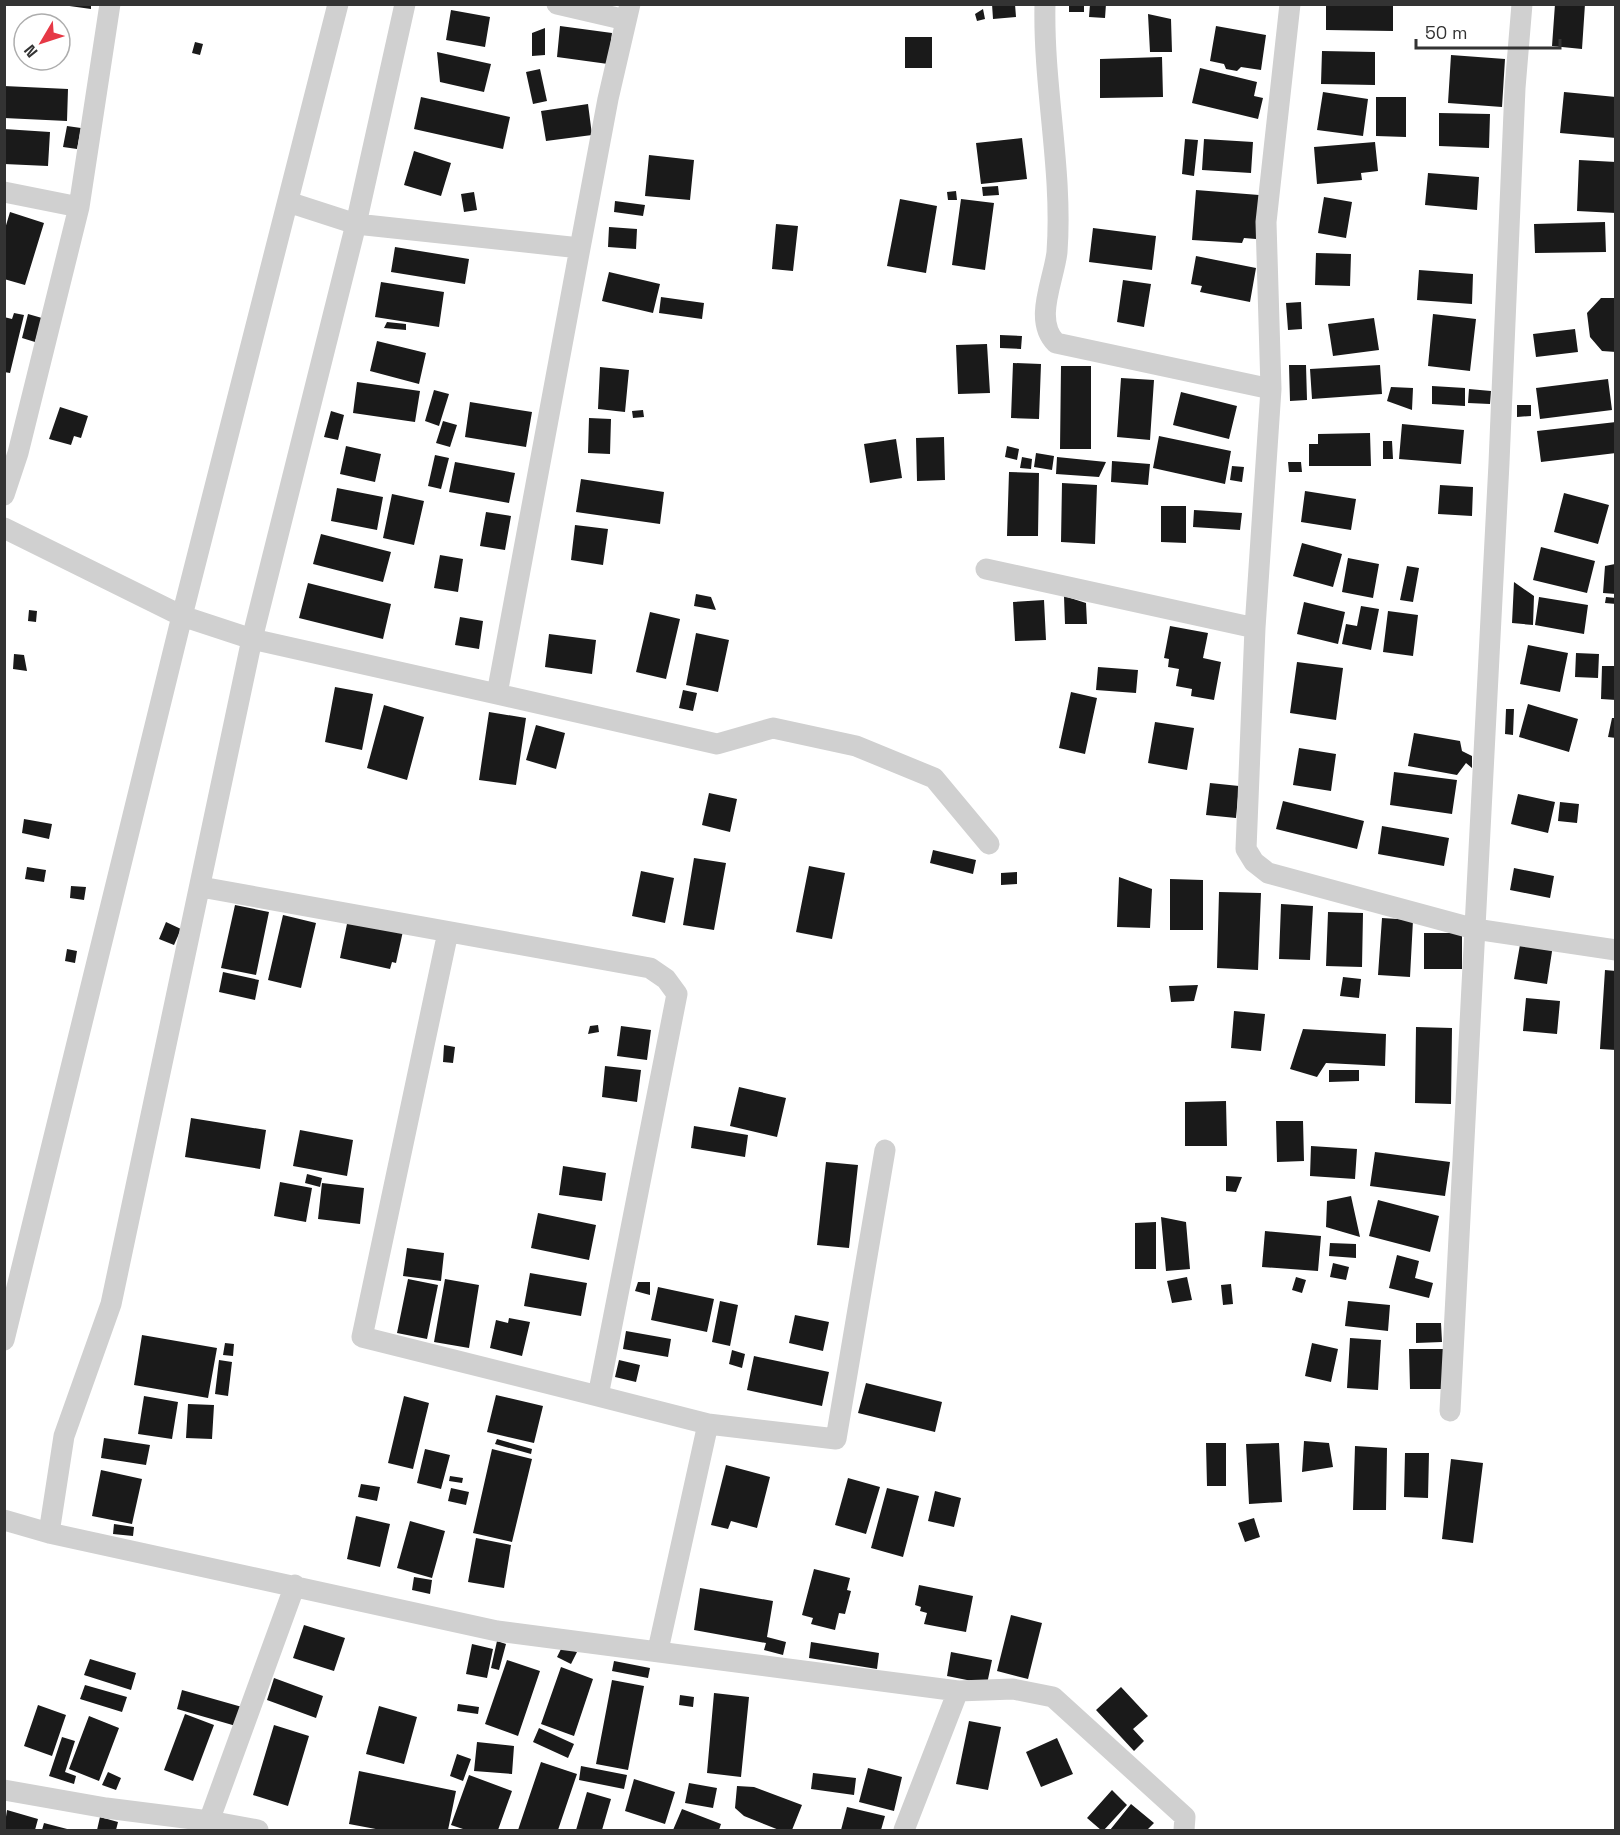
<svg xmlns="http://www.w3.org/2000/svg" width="1620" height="1835" font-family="'Space Grotesk',sans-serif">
<rect width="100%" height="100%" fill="#fff"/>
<path fill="#1a1a1a" d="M55,4H91V9Z
M992,4H1015L1016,17L993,19Z
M1069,4H1084V12H1069Z
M1090,4H1106L1105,18L1089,17Z
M1326,4H1393V31L1326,30Z
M1555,4H1585L1582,49L1552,46Z
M983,9L985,19L977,21L975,14Z
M451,10L490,17L485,47L446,40Z
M1148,14L1171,19L1172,52H1150Z
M560,26L612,33L608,64L557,57Z
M1216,26L1266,35L1261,70L1241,67L1237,71L1226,69L1224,64L1210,61Z
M545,28V55L532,56V33Z
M905,37H932V68H905Z
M195,42L203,44L200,55L192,53Z
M1322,51L1375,52V85L1321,84Z
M437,52L491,64L484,92L440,82Z
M1451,55L1505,59L1502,107L1448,103Z
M1162,57L1163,97L1100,98V59Z
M1200,68L1257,82L1254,96L1263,98L1258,119L1192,103Z
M540,69L547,101L533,104L526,72Z
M4,86L68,89L67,121L4,118Z
M1323,92L1368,99L1363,136L1317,130Z
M1564,92L1616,97V138L1560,133Z
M421,97L510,117L503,149L414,129Z
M1376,97H1406V137L1376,136Z
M588,104L592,135L546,141L541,111Z
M1439,113L1490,114L1489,148L1439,146Z
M67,126L81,128L77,149L63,147Z
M4,129L50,132L48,166L4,164Z
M1022,138L1027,179L981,184L976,143Z
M1185,139L1198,140L1194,176L1182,174Z
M1204,139L1253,142L1251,173L1202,170Z
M1375,142L1378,171L1361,173L1362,180L1317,184L1314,147Z
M414,151L451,163L441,196L404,185Z
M649,155L694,160L690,200L645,196Z
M1579,160L1616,162V213L1577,211Z
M1428,173L1479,177L1477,210L1425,205Z
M998,186L999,195L983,196L982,187Z
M1196,190L1259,195L1256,239L1244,238L1242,243L1192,240Z
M956,191L957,200H948L947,192Z
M474,192L477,210L464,212L461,194Z
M1324,197L1352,202L1346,238L1318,233Z
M900,199L937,206L926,273L887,266Z
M961,199L994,203L985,270L952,265Z
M615,201L645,205L643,216L614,212Z
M10,212L44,223L25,285L4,279V232Z
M1605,222L1606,252L1535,253L1534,224Z
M776,224L798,226L793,271L772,269Z
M609,227L637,229L636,249L608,247Z
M1093,228L1156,236L1152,270L1089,262Z
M395,247L469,259L465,284L391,272Z
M1316,253L1351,254L1350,286L1315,285Z
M1196,256L1256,268L1250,302L1200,292L1202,286L1191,284Z
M1419,270L1473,274L1472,304L1417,300Z
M609,272L660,284L653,313L602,301Z
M1123,280L1151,284L1144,327L1117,322Z
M381,282L444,292L439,327L375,317Z
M661,297L704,303L702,319L659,313Z
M1601,298H1616V352L1602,351L1590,337L1587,313Z
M1301,302L1302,329L1288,330L1286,303Z
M14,313L24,315L10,373L4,372V317L12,319Z
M28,314L42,318L35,342L22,338Z
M1433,314L1476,319L1470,371L1428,366Z
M1374,318L1379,350L1333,356L1328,324Z
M387,322L406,324V330L384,328Z
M1575,329L1578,352L1536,357L1533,334Z
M1000,335L1022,336L1021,349L1000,348Z
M377,341L426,353L419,384L370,371Z
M987,344L990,393L958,394L956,345Z
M1013,363L1041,364L1039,419L1011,418Z
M1289,365H1306L1307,400L1290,401Z
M1380,365L1382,394L1312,399L1310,369Z
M1061,366H1091V449H1060Z
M600,367L629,370L625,412L598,409Z
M1121,378L1154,380L1150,440L1117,437Z
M1608,379L1612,410L1540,419L1536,388Z
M357,382L420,391L415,422L353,413Z
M1432,386L1465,388V406L1432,404Z
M1391,387L1413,388L1412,410L1387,401Z
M1469,389L1491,391L1490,404L1468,403Z
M434,390L449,394L439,426L425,421Z
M1181,392L1237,406L1229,439L1173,425Z
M470,402L532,412L526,447L465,437Z
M1517,405H1531V416L1517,417Z
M60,407L88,416L81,438L74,436L71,445L49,439Z
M643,410L644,417L633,418L632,411Z
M331,411L344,415L338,440L324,437Z
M589,418L611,419L610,454L588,453Z
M443,421L457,425L450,447L436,443Z
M1616,422V453L1541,462L1537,431Z
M1402,424L1464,430L1461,464L1399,459Z
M1370,433L1371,466H1309V444H1318V434Z
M1159,436L1231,451L1225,484L1153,468Z
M944,437L945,480L917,481L916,438Z
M896,439L902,478L870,483L864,444Z
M1383,441H1392L1393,459H1383Z
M346,446L381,454L375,482L340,474Z
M1007,446L1019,449L1017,460L1005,457Z
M1036,453L1054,456L1052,470L1034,467Z
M435,455L449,458L441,489L428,486Z
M1022,457L1032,459L1031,469L1020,468Z
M1057,457L1106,462L1099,477L1056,474Z
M1112,461L1150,464L1148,485L1111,482Z
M455,462L515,473L509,503L449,492Z
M1288,462H1301L1302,472H1289Z
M1232,466L1244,467L1242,482L1230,480Z
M1009,472L1039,473L1038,536H1007Z
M581,479L664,492L660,524L576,512Z
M1062,483L1097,485L1095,544L1061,542Z
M1440,485L1473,487L1472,516L1438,514Z
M337,488L383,497L377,530L331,521Z
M1305,491L1356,499L1351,530L1301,522Z
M1564,493L1609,505L1598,544L1554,532Z
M392,494L424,501L414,545L383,538Z
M1161,506H1186V543L1161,542Z
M1194,510L1242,513L1240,530L1193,527Z
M486,512L511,516L505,550L480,546Z
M575,525L608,529L603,565L571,560Z
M321,534L391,552L383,582L313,564Z
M1302,543L1342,554L1333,587L1293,576Z
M1541,547L1595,561L1587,593L1533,580Z
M440,555L463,559L458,592L434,588Z
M1348,558L1379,564L1373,598L1342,592Z
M1615,564L1616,594L1603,593L1605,566Z
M1407,566L1419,568L1413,602L1400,600Z
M1514,582L1534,596L1533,625L1512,623Z
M308,583L391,604L383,639L299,618Z
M696,594L711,597L716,610L694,606Z
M1064,596L1086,603L1087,624H1065Z
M1539,597L1588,605L1584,634L1535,625Z
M1606,597L1616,598V604L1605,603Z
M1044,600L1046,640L1015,641L1013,602Z
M1304,602L1345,612L1338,644L1297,634Z
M1361,606L1379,609L1371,650L1342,644L1346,624L1357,626Z
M29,610L37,611L36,622L28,621Z
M1388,611L1418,615L1413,656L1383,652Z
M650,612L680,619L666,679L636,672Z
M460,617L483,621L479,649L455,645Z
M1170,626L1208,633L1203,658L1221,662L1214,700L1191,696L1192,689L1176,686L1179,669L1168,667L1169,659L1164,658Z
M696,633L729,640L718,692L686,685Z
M549,634L596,640L592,674L545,667Z
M1528,645L1568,653L1560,692L1520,684Z
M1576,653L1599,654L1598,678L1575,677Z
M14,654L24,655L27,671L13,669Z
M1297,662L1343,668L1336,720L1290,713Z
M1602,666H1616V700L1601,699Z
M1098,667L1138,670L1136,693L1096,690Z
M335,687L373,694L362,750L325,742Z
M683,690L697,693L693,711L679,708Z
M1071,692L1097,698L1085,754L1059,748Z
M1528,704L1578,719L1569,752L1519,737Z
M384,705L424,717L407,780L367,768Z
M1506,709H1514L1513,735L1505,734Z
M489,712L526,718L516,785L479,780Z
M1612,718H1616V738L1608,737Z
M1155,722L1194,728L1187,770L1148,763Z
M536,725L565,733L556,769L526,760Z
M1414,733L1460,741L1462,751L1472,756V768L1466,763L1457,775L1408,766Z
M1299,748L1336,754L1331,791L1293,785Z
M1394,772L1457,780L1452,814L1390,805Z
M1210,783L1239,786L1236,818L1206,815Z
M709,793L737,799L730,832L702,825Z
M1518,794L1555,802L1548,833L1511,824Z
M1283,801L1364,821L1357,849L1276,829Z
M1560,802L1579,804L1577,823L1558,821Z
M24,819L52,824L49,839L22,833Z
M1382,826L1449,838L1444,866L1378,854Z
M933,850L976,860L973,874L930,863Z
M694,858L726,863L714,930L683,925Z
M809,866L845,873L832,939L796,932Z
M27,867L46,870L44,882L25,879Z
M1514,868L1554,876L1550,898L1510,890Z
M641,871L674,878L665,923L632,916Z
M1017,872V884L1001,885V873Z
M1119,877L1152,889L1150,928L1117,927Z
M1170,879L1203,880V930H1170Z
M71,886L86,887L84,900L70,898Z
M1219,892L1261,893L1258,970L1217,968Z
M1281,904L1313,906L1310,960L1279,959Z
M235,905L269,912L256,975L221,968Z
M1328,912L1363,913L1362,967L1326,966Z
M283,915L316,923L301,988L268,980Z
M1382,918L1413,920L1410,977L1378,975Z
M348,919L403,931L396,963L392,962L390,969L340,958Z
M166,922L181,929L174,945L159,939Z
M1424,933H1462V969H1424Z
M1521,939L1553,945L1547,984L1514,979Z
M67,949L77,951L75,963L65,961Z
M1605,970L1616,971V1050L1600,1049Z
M223,972L259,980L255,1000L219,992Z
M1343,977L1361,979L1359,998L1340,996Z
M1198,985L1194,1001L1171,1002L1169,986Z
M1526,998L1560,1001L1557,1034L1523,1031Z
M1234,1011L1265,1014L1261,1051L1231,1048Z
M598,1025L599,1032L588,1034L590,1026Z
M621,1026L651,1030L647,1060L617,1056Z
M1416,1027L1452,1028L1451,1104L1415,1103Z
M1303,1029L1386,1034L1385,1066L1326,1063L1317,1077L1290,1069Z
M444,1045L455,1047L453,1063L443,1062Z
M605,1066L641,1070L637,1102L602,1097Z
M1329,1070H1359V1081L1329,1082Z
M739,1087L786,1098L777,1137L730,1126Z
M1226,1101L1227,1146H1185V1102Z
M191,1118L266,1130L260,1169L185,1157Z
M1276,1121H1303L1304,1161L1277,1162Z
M694,1126L748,1135L745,1157L691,1148Z
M300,1130L353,1140L347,1176L293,1166Z
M1311,1146L1357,1149L1355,1179L1310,1176Z
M1375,1152L1450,1162L1445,1196L1370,1186Z
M826,1162L858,1165L849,1248L817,1245Z
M563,1166L606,1173L602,1201L559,1195Z
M307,1174L322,1178L320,1187L305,1183Z
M1226,1176L1242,1177L1236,1192L1226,1191Z
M280,1182L312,1188L306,1222L274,1216Z
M322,1183L364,1188L360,1224L318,1219Z
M1351,1196L1360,1237L1326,1227L1327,1201Z
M1378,1200L1439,1216L1430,1252L1369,1236Z
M538,1213L596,1225L589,1260L531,1248Z
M1161,1217L1186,1222L1190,1269L1166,1271Z
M1156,1222V1269H1135V1223Z
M1265,1231L1321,1236L1318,1271L1262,1267Z
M1330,1243L1356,1244V1258L1329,1256Z
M407,1248L444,1253L441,1281L403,1276Z
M1397,1255L1419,1261L1415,1278L1433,1283L1429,1298L1389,1288Z
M1333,1263L1349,1267L1346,1280L1330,1277Z
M530,1273L587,1283L581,1316L524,1306Z
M1187,1277L1192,1300L1172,1303L1167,1281Z
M1296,1277L1306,1280L1302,1293L1292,1290Z
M408,1279L438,1285L427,1339L397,1333Z
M445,1279L479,1285L469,1348L434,1342Z
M638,1282H650V1295L635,1291Z
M1231,1284L1233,1304L1223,1305L1221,1285Z
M658,1287L714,1299L707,1332L651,1320Z
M720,1301L738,1305L730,1346L712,1342Z
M1348,1301L1390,1305L1388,1331L1345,1326Z
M795,1315L829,1322L823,1351L789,1343Z
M509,1318L530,1322L522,1356L490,1348L496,1320L508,1323Z
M1416,1323H1441L1442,1342L1416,1343Z
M626,1331L671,1339L668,1357L623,1349Z
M142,1335L217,1348L208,1398L134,1385Z
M1350,1338L1381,1340L1378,1390L1347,1388Z
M225,1343L234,1344L233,1356L223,1355Z
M1312,1343L1338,1349L1331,1382L1305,1376Z
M1409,1349H1444V1389H1410Z
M732,1350L745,1354L742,1368L729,1364Z
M754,1356L829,1372L822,1406L747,1390Z
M219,1360L232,1362L228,1396L215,1394Z
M619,1360L640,1365L636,1382L615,1377Z
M866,1383L942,1402L935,1432L858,1413Z
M496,1395L543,1406L534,1443L487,1432Z
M144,1396L178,1402L172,1439L138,1434Z
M404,1396L429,1403L413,1469L388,1463Z
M188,1404L214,1405L212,1439L186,1438Z
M104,1438L150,1445L146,1465L101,1458Z
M497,1439L532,1449L531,1454L495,1444Z
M1304,1441L1329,1443L1333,1467L1302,1472Z
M1206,1443H1226V1486H1207Z
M1279,1443L1282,1502L1249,1504L1246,1444Z
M1355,1446L1387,1448L1386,1510H1353Z
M425,1449L450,1455L441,1489L417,1483Z
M492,1449L532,1459L512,1542L473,1533Z
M1405,1453H1429L1428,1498L1404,1497Z
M1451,1459L1483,1463L1473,1543L1442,1539Z
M726,1465L770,1477L757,1528L731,1521L728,1529L711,1525Z
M101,1470L142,1479L132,1524L92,1516Z
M450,1476L463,1478L462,1483L449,1481Z
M848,1478L880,1487L866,1534L835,1525Z
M361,1484L380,1487L377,1501L358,1497Z
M451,1488L469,1492L466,1505L448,1501Z
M887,1488L919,1496L903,1557L871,1548Z
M935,1491L961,1498L954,1527L928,1521Z
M356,1516L390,1524L380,1567L347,1559Z
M1254,1518L1260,1537L1245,1542L1238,1523Z
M410,1521L445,1531L432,1578L397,1568Z
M114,1524L134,1527L133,1536L113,1534Z
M476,1538L511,1545L504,1588L468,1582Z
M814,1569L850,1578L847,1590L851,1591L845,1614L839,1613L835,1630L811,1624L813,1618L802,1615Z
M414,1577L432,1580L430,1594L412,1590Z
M919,1585L973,1596L966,1632L924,1624L927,1613L920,1611L921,1607L915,1605Z
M700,1588L773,1601L767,1637L786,1642L783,1655L764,1650L766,1643L694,1630Z
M1011,1615L1042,1623L1028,1679L997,1671Z
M304,1625L345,1638L334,1671L293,1658Z
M497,1641L506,1644L499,1670L491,1668Z
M811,1642L879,1653L877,1669L809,1658Z
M472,1644L493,1649L487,1678L466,1674Z
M563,1645L577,1652L571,1664L557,1657Z
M951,1652L992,1660L987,1684L947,1676Z
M90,1659L136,1673L131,1690L84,1675Z
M507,1660L540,1671L518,1736L485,1724Z
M614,1661L650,1668L648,1678L612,1671Z
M561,1667L593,1679L574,1736L541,1724Z
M274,1678L323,1696L316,1718L267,1700Z
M612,1680L644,1686L628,1770L596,1764Z
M85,1685L127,1697L122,1712L80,1699Z
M1121,1687L1148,1716L1133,1729L1144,1741L1134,1751L1096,1710Z
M182,1690L242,1707L236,1726L177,1709Z
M714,1693L749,1697L741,1777L707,1773Z
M680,1695L694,1697L693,1707L679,1705Z
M458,1704L479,1707L478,1714L457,1711Z
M38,1705L66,1715L52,1756L24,1746Z
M379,1706L417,1717L404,1764L366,1754Z
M185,1714L214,1725L193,1781L164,1770Z
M89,1716L119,1728L99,1781L69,1769Z
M969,1721L1001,1727L988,1790L956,1784Z
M274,1725L309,1736L288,1806L253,1795Z
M539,1728L574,1744L568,1758L533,1742Z
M62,1737L75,1741L65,1772L76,1776L74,1784L49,1776Z
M1057,1738L1073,1774L1041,1787L1026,1752Z
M477,1742L514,1746L512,1774L474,1771Z
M457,1754L471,1759L463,1781L450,1776Z
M541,1762L577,1774L558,1830H518Z
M581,1766L627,1775L624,1789L579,1780Z
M868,1768L902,1777L894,1811L859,1802Z
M359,1771L456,1791L448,1830H381L349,1824Z
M108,1772L121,1778L116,1790L102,1785Z
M813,1773L856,1778L854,1795L811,1789Z
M469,1775L512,1791L498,1830H466L451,1825Z
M634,1779L675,1792L665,1824L625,1811Z
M689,1783L717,1788L713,1808L685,1803Z
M737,1786L754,1787L802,1805L792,1830H779L744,1816L735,1808Z
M1112,1790L1127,1805L1104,1830H1101L1087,1818Z
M587,1792L611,1799L602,1830H576Z
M1131,1804L1154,1823L1147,1830H1110Z
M847,1807L885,1816L881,1830H841Z
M682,1809L721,1824L719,1830H673Z
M7,1810L38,1819L35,1830H4Z
M100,1817L118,1822L116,1830H97Z
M44,1823L71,1830H42Z"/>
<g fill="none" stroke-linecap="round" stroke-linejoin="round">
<path stroke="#d0d0d0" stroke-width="21" d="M557,4L626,20
M1045,4C1043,87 1063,170 1057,252C1054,280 1033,320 1056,343L1271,389L1255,628L1246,849L1254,862L1268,873L1475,929L1616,950
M4,192L79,207
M288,202L356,224L405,4
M580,248L608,99L630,4
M1271,389L1266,222L1290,4
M4,495L18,453L79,207L110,4
M4,528L182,616L4,1340
M986,569L1255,628
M497,694L717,744L773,728L856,746L934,778L989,844
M201,887L650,968L666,979L677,994L598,1396L708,1424L658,1650
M448,932L362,1337L598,1396
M1450,1411L1499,463L1515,88L1522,4
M708,1424L836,1439L885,1150
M4,1520L49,1533L497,1631L958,1691L1013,1689L1053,1697L1185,1817L1184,1830
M49,1533L64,1436L111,1304L252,639L356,224L580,248L497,694L252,639L182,616L338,4
M4,1790L106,1808L209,1821L258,1830
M209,1821L295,1585
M904,1830L958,1691"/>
</g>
<rect width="1620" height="1835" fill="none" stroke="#333333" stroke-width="12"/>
<g transform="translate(42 42) rotate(231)"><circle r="28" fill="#ffffff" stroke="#adadad" stroke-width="1.5"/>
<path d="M0-4.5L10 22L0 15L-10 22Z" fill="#e63946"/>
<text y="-9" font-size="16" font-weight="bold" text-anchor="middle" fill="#333333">N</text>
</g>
<path d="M1416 39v9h144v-9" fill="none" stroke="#333333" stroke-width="3"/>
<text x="1425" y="39" font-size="18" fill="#333333" stroke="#ffffff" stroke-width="4.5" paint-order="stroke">50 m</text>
</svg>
